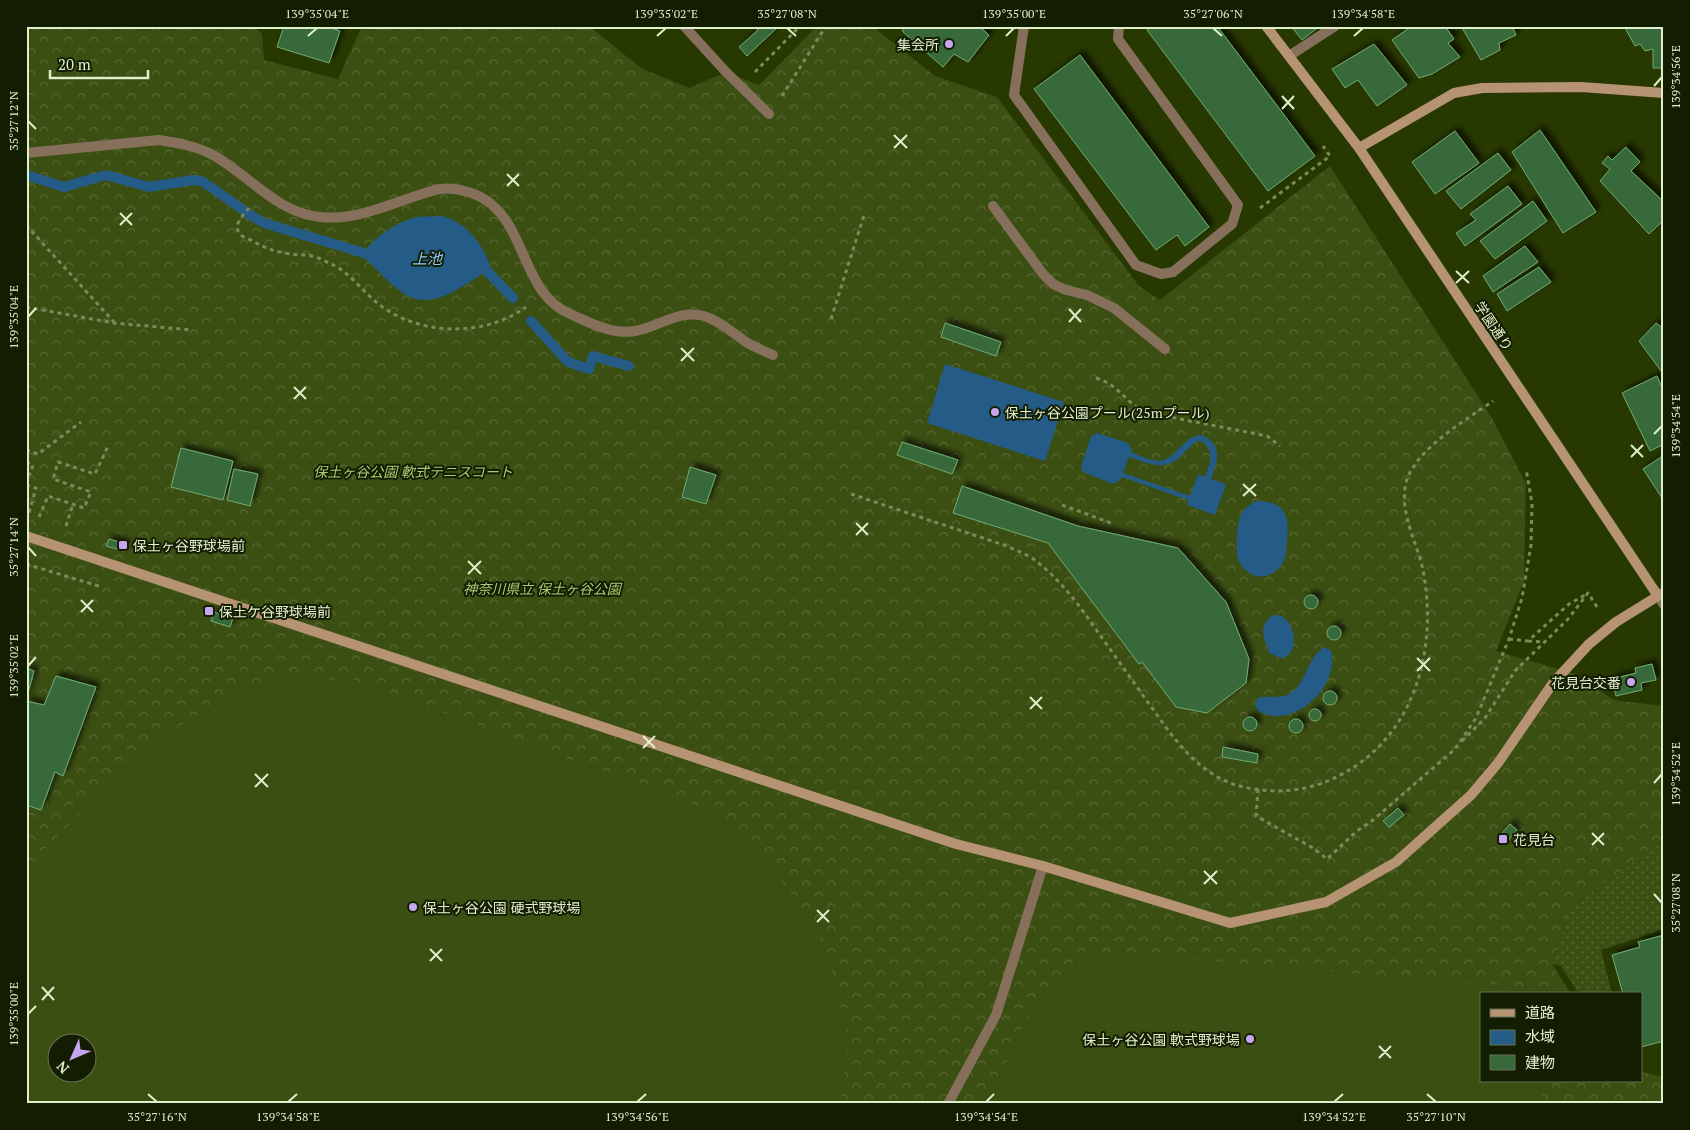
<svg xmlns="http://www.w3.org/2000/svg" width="1690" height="1130" font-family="'PT Serif','Noto Sans JP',serif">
<defs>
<pattern id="grass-dots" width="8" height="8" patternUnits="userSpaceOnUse" patternTransform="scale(1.25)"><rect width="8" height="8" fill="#3c4f12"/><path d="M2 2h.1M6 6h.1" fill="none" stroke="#586933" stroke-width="1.8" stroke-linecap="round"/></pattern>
<pattern id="forest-crowns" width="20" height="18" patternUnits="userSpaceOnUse" patternTransform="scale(1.25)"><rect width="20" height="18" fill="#3c4f12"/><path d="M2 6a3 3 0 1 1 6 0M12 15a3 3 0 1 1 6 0" fill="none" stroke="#586933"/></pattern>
<filter id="shadow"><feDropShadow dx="4.5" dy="-4.5" stdDeviation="2.5" flood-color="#0009"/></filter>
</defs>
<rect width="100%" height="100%" fill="#273800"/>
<path fill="url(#grass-dots)" d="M1664,838V929L1601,950L1612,994H1579L1561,966L1552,964L1570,908Z"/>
<path fill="url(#forest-crowns)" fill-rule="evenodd" d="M26,26H253L262,34L264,60L338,79L362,26H589L641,68L689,88L726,72L759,85L817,26H872L935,76L997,97L1139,286L1160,300L1330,166L1492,418L1526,484L1524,581L1496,651L1572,673L1614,700L1664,706V838L1570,908L1552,964L1571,994H1481V1081H1641V1072L1664,1077V1104H26ZM58,1042H88V1072H58Z"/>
<path fill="#3c4f12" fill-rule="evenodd" d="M297,674L347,682L350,678L571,760L673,794L695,805L748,837L766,857L823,942L849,1038L841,1104H26V872L45,849L108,786L141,755L175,729L248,685ZM58,1042H88V1072H58Z
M1085,951L1525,987L1529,994H1481V1081H1548L1539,1104H986L1039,996Z"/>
<path fill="#245c87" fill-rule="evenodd" d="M442,216C467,223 481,242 490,265C482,276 471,281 460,288C410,318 397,286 363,257C365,243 395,224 407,220C417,215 431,217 442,216Z
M945,364L1064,402L1045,461L927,423Z
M1097,433L1128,443L1132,450L1131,452C1141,456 1154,463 1164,460C1179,455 1194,421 1212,442C1222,453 1215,467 1211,479L1226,484L1215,515L1187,505L1188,500L1122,477L1120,480L1113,484L1083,472L1081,467L1091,436ZM1197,441L1203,442C1215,454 1210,462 1205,477L1198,474L1190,496L1123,473L1129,457C1145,462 1164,472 1179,458C1185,452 1190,446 1197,441Z
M1256,501C1285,501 1290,515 1287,541C1286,547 1287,554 1284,560C1279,574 1259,583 1247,571C1242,567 1238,561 1237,555C1236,548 1237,523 1240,517C1243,509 1249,505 1256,501Z
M1273,615C1276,615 1278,615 1281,616C1293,620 1299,646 1288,655C1288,656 1282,658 1281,658L1269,653C1264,635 1257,628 1273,615Z
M1325,647L1331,651C1340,687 1293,731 1258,711L1255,704L1258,698C1267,695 1281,699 1289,694C1308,683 1306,657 1325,647Z"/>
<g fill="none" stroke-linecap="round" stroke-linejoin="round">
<path stroke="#245c87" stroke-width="10" d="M26,175L64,187L106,175L149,187L193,180L202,181L252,216L264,223L364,253
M486,270L513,298
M531,321L568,362L589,369L593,356L629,366"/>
</g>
<path fill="#37693a" stroke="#71ab73" filter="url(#shadow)" d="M284,26H326L340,31L329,63L277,47Z
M754,26H779L747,56L739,47L758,30Z
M906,26H979L989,35L968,62L954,54L943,67L902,31Z
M1151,26H1217L1315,156L1268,191L1147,30Z
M1291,26H1320L1302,40Z
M1412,26H1445L1454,39L1448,43L1460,57L1432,74L1419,78L1392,40Z
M1461,26H1512L1516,35L1499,43L1500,50L1481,60Z
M1624,26H1664V68H1653V49L1645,51L1640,44L1635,46Z
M1374,44L1407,85L1377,106L1358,80L1345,88L1332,69Z
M1080,55L1209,227L1185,246L1177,235L1156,250L1034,89Z
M1540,130L1596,212L1563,233L1512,152Z
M1455,131L1479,163L1435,194L1412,162Z
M1626,147L1640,162L1631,171L1664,202V220L1649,234L1600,181L1610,169L1602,163L1608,156L1612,160Z
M1498,153L1511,170L1461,209L1446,191Z
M1508,186L1522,204L1465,246L1456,233L1476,220L1470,214Z
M1533,201L1547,221L1495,259L1480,241Z
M1525,246L1538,262L1493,292L1483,276Z
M1539,267L1551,282L1507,311L1497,294Z
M945,323L1001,342L996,356L941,337Z
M1656,323L1664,329V375L1639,341Z
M1657,376L1664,392V444L1650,451L1622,393Z
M902,442L958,460L952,474L897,455Z
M181,448L233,461L223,500L171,487Z
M1664,455V501L1643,469Z
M690,467L716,475L706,504L682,497Z
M234,469L258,474L250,506L227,500Z
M962,486L1078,526L1178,548L1226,602L1249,659L1246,683L1207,713L1176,707L1142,662L1139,664L1048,543L953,513Z
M109,539L126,544L124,551L106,546Z
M1304 602a7 7 0 1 1 14 0a7 7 0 1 1-14 0Z
M214,612L233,618L230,627L211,621Z
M1327 633a7 7 0 1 1 14 0a7 7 0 1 1-14 0Z
M1652,664L1656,680L1641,683L1642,690L1616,696L1612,679L1636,673L1635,668Z
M26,668L34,671L26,700Z
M56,676L96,687L63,776L55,772L41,810L26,805V701L44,705Z
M1323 698a7 7 0 1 1 14 0a7 7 0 1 1-14 0Z
M1309 715a6 6 0 1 1 12 0a6 6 0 1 1-12 0Z
M1243 724a7 7 0 1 1 14 0a7 7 0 1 1-14 0Z
M1289 726a7 7 0 1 1 14 0a7 7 0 1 1-14 0Z
M1223,747L1258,754L1257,763L1222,757Z
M1398,808L1404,815L1389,827L1383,821Z
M1510,824L1517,830L1504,845L1497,839Z
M1664,935V1041L1641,1047V994H1623L1612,955L1640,947L1638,942Z"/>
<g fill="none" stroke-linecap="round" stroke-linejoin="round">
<path stroke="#7a8a5b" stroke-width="3" stroke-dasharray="4 4" stroke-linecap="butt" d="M755,72L800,26
M782,96L826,26
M249,208C244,214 232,225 240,234C242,237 249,239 253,241C263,247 273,251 285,253C294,255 303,254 312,256C318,257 324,261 329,263C348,271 361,289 376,302C417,336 483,338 526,307
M1260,208L1330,156L1323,146
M26,225L114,322
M26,307L114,323L192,330
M831,319L865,212
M1096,378C1121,386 1124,402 1145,412L1267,436L1280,446
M26,450L38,454L81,422
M26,462L33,465L30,474L26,473
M26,485L36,488L29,513L31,514
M851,494L1007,546C1015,550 1024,553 1032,558C1061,579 1082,609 1102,638C1120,663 1137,687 1155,712C1172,736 1189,760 1216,776C1234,787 1255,790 1276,791C1300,791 1323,785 1344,773C1416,733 1438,647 1423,570C1417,542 1399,513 1406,483C1414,450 1466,420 1493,401
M1062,505L1111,523
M39,517L48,496L84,508L91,492L53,479L58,462L95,474L109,444
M66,526L73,504
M26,564L102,587
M1509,639L1528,641L1569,604L1587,594
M1528,641L1544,642
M1462,741L1485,718L1515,671L1568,619L1588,593L1599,610
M1258,789L1256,816L1313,848L1327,859L1357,831L1373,820L1455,749L1476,718L1509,639L1522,598L1531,545L1532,503L1526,469"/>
<path stroke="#86705b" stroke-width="10" d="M684,26L726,72L769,114
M1024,26L1014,95L1136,265L1161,274L1173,272L1232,224L1238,205L1118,39L1119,26
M1289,56L1335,26"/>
<path stroke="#86705b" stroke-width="10" d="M26,153L159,140C178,143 196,146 213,155C249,175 277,213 320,217C353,221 388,205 419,195C426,193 433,190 440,189C453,187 473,192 484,199C527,225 522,294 570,314C590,323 613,335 635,331C659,327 679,309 704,316C720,321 733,333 746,342C754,347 764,351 773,355
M993,206L1043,274L1053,284L1066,290L1087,295L1114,308L1165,349
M1664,592L1658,596L1664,605
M948,1104L996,1015L1043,866"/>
<path stroke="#b69372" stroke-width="10" d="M1359,148L1454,93L1482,88L1581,87L1664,93
M26,536L956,844L1043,866L1230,923L1326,902L1396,862L1471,795L1498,763L1553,683L1589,644L1616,622L1658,596L1359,148L1266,26"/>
</g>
<path fill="none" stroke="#e0efcb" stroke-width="2" d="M787,28L796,36M1213,28L1222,36M308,36L317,28M657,36L666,28M1006,36L1014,28M1354,36L1363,28M1654,86L1662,77M1282,96L1294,109M1282,109L1294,96M28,121L36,129M894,135L907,148M894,148L907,135M507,174L519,186M507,186L519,174M120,213L132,225M120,225L132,213M1456,271L1469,283M1456,283L1469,271M1069,309L1081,322M28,317L36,308M1069,322L1081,309M681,348L694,361M681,361L694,348M294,387L306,399M294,399L306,387M1654,434L1662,426M1631,445L1643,457M1631,457L1643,445M1243,484L1256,496M1243,496L1256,484M856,523L868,535M856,535L868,523M28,547L36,556M468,561L481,574M468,574L481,561M81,600L93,612M81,612L93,600M1417,658L1430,671M28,666L36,657M1417,671L1430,658M1030,697L1042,709M1030,709L1042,697M643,736L655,748M643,748L655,736M255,774L268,787M1654,783L1662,774M255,787L268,774M1592,833L1604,845M1592,845L1604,833M1204,871L1217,884M1204,884L1217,871M1654,894L1662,903M817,910L829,922M817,922L829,910M430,949L442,961M430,961L442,949M42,987L54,1000M42,1000L54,987M28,1014L36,1006M1379,1046L1391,1058M1379,1058L1391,1046M148,1094L157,1102M1427,1094L1436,1102M288,1102L297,1094M637,1102L646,1094M986,1102L994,1094M1334,1102L1343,1094"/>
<g fill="#c8a6ef" stroke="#131d01" stroke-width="2">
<circle cx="949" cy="44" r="5"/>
<circle cx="995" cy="412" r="5"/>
<rect x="118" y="540" width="10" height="10" rx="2.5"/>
<rect x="204" y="606" width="10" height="10" rx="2.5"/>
<circle cx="1631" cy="682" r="5"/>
<rect x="1498" y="834" width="10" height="10" rx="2.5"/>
<circle cx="413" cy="907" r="5"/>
<circle cx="1250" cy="1039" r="5"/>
</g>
<g text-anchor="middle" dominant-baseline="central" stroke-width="4" stroke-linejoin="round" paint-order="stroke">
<g font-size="14" fill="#e0efcb" stroke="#131d01" text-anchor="start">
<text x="939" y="44" text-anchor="end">集会所</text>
<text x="1005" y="412">保土ヶ谷公園プール(25mプール)</text>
<text x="133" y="545">保土ヶ谷野球場前</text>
<text x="219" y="611">保土ケ谷野球場前</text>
<text x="1621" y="682" text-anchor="end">花見台交番</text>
<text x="1513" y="839">花見台</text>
<text x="423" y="907">保土ヶ谷公園 硬式野球場</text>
<text x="1240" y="1039" text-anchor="end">保土ヶ谷公園 軟式野球場</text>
</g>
<g font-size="14" fill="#e0efcb" stroke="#131d01">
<text transform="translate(1494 326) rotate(56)">学園通り</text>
</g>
<g font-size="14" font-style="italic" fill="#accc73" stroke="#131d01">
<text x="413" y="471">保土ヶ谷公園 軟式テニスコート</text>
<text x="542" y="588">神奈川県立 保土ヶ谷公園</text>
</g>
<g font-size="15" font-style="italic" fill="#8dcaff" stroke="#131d01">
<text x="427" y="258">上池</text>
</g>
</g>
<rect width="1690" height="1130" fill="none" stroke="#131d01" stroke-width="55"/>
<rect x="1480" y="992" width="162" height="90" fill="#131d01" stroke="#657152"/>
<rect x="1490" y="1009" width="25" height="8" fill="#b69372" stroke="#657152"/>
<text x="1525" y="1018" font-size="15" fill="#e0efcb">道路</text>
<rect x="1490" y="1030" width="25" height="15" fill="#245c87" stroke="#657152"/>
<text x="1525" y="1042" font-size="15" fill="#e0efcb">水域</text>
<rect x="1490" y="1055" width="25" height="15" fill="#37693a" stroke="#657152"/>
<text x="1525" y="1068" font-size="15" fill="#e0efcb">建物</text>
<g transform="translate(72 1058) rotate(225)"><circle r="24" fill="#131d01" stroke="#657152"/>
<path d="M0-4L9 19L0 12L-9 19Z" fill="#c8a6ef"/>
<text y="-8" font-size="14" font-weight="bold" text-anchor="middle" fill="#e0efcb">N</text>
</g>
<path d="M50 70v8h98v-8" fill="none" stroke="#e0efcb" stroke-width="2.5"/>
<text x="58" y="70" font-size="15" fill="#e0efcb" stroke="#131d01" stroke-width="4" paint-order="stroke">20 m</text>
<rect x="28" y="28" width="1634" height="1074" fill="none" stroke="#e0efcb" stroke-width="2"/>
<g font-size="12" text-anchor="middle" fill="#e0efcb">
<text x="317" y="18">139°35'04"E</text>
<text x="666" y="18">139°35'02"E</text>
<text x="787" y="18">35°27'08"N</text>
<text x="1014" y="18">139°35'00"E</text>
<text x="1213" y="18">35°27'06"N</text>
<text x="1363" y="18">139°34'58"E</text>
<text transform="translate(1676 77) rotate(-90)" y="4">139°34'56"E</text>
<text transform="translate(14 121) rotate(-90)" y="4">35°27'12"N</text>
<text transform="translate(14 317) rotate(-90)" y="4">139°35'04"E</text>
<text transform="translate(1676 426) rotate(-90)" y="4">139°34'54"E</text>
<text transform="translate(14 547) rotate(-90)" y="4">35°27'14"N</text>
<text transform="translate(14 666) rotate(-90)" y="4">139°35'02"E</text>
<text transform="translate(1676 774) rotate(-90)" y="4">139°34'52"E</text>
<text transform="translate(1676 903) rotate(-90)" y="4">35°27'08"N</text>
<text transform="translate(14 1014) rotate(-90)" y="4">139°35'00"E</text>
<text x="157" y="1121">35°27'16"N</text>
<text x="288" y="1121">139°34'58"E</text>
<text x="637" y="1121">139°34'56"E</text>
<text x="986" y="1121">139°34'54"E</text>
<text x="1334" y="1121">139°34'52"E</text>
<text x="1436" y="1121">35°27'10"N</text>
</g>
</svg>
